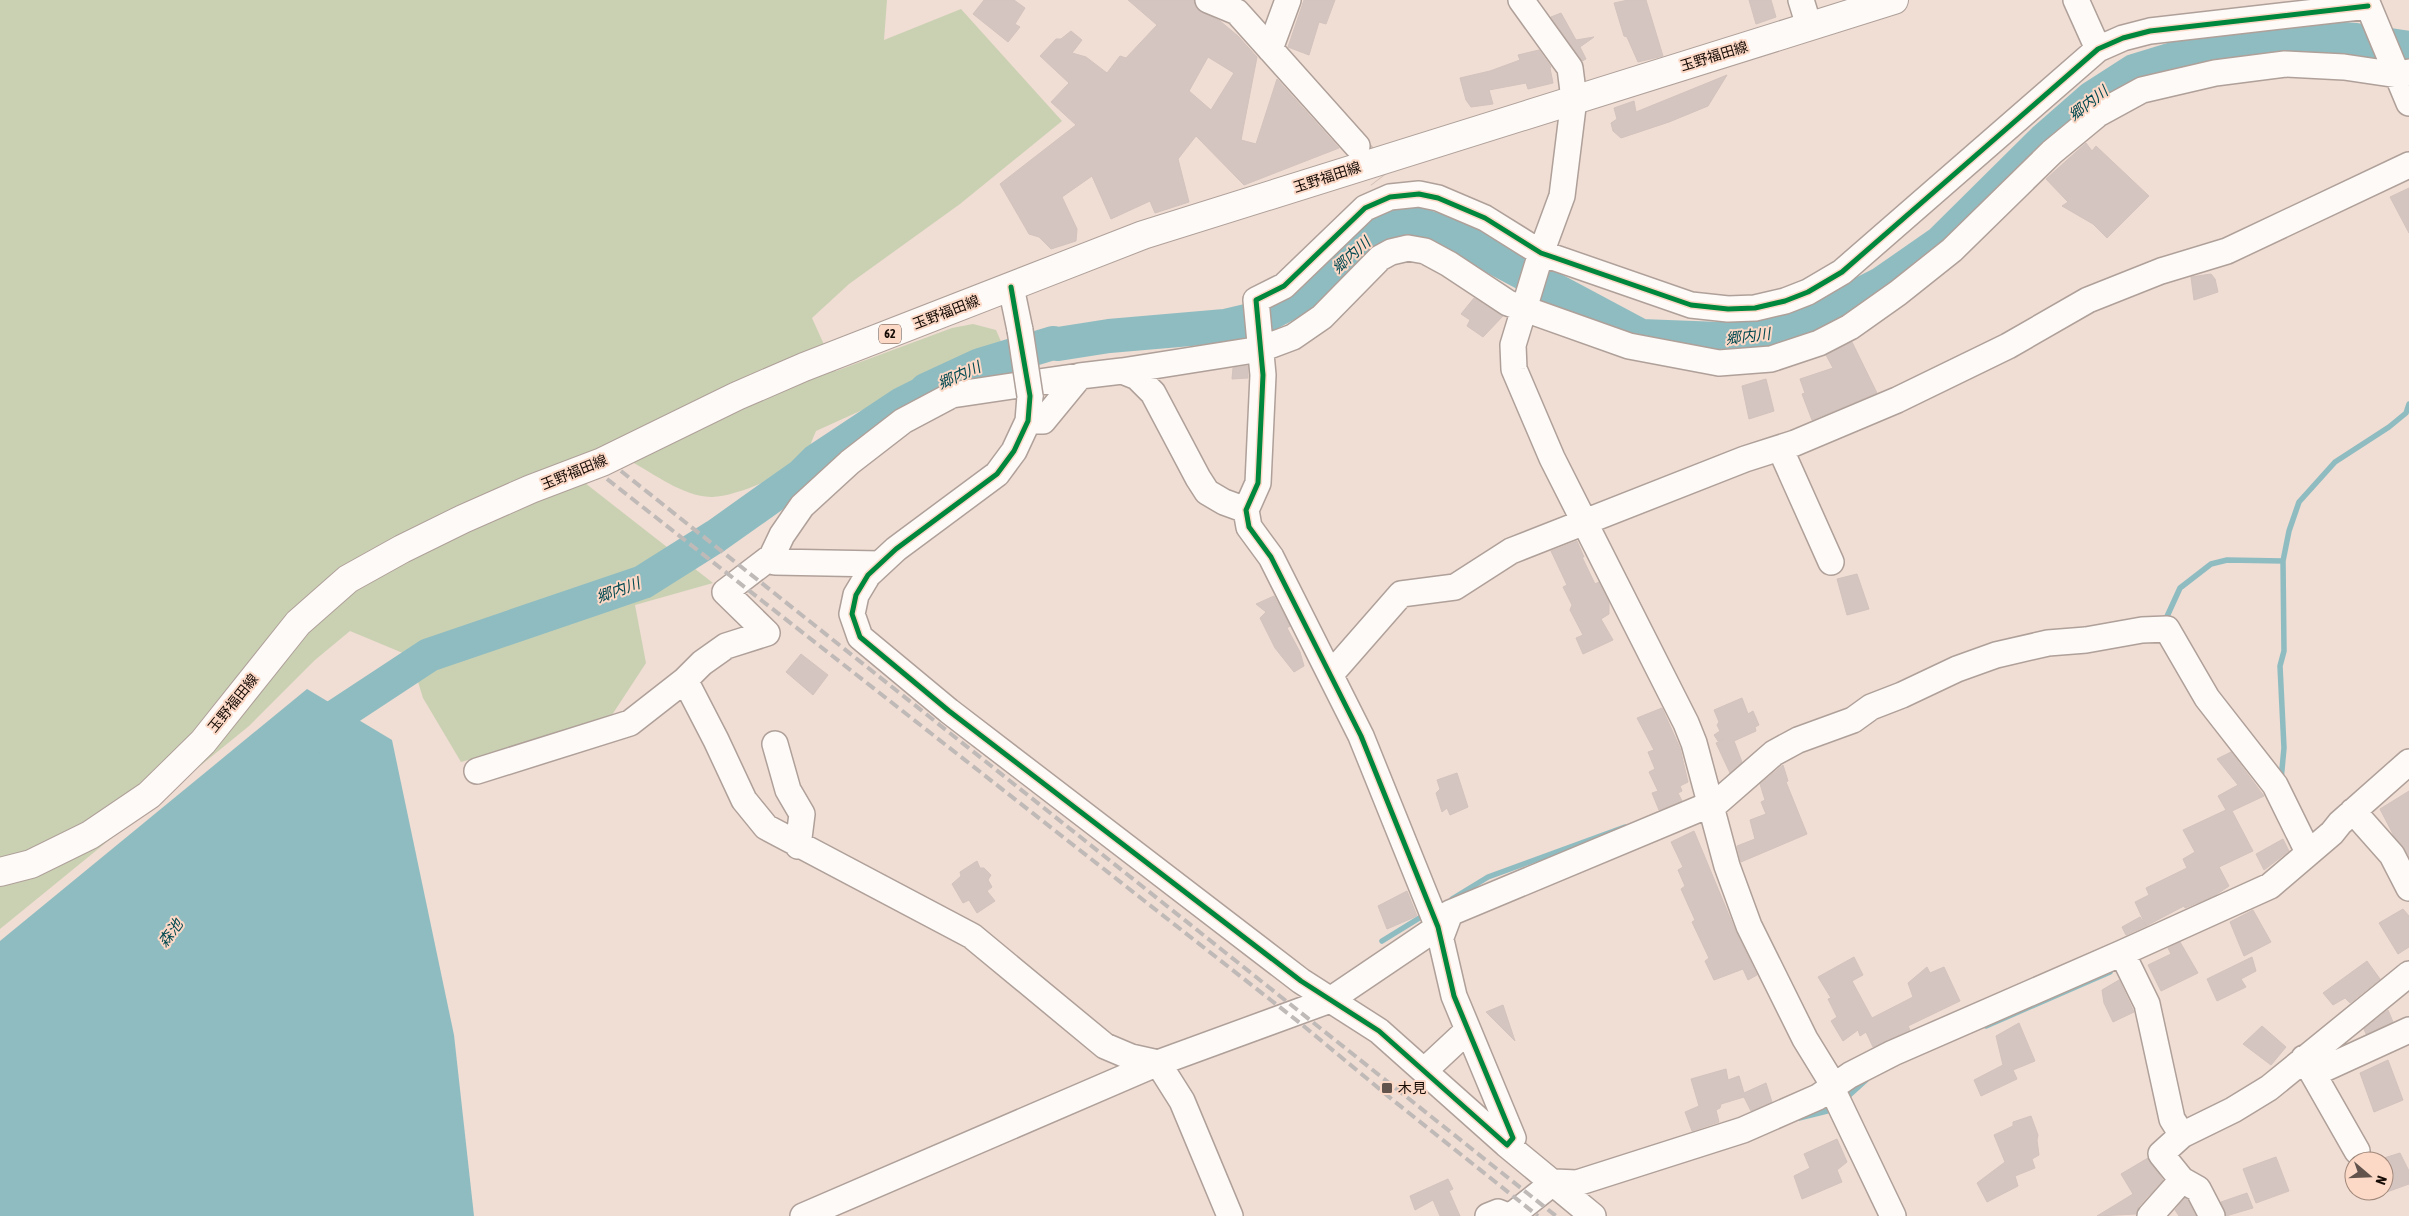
<svg xmlns="http://www.w3.org/2000/svg" width="2409" height="1216" font-family="'Asap Condensed','Noto Sans JP',sans-serif">
<rect width="100%" height="100%" fill="#f0ddd3"/>
<path fill="#cad1b3" d="M0,0H887L884,40L961,9L1062,121L960,204L849,284L812,318L836,371L952,328L973,324L996,330L1003,346L816,431C812,440 808,453 802,459C787,475 732,498 711,497C682,496 655,474 630,461L585,483L713,583L635,605L646,663L608,721L461,762L423,698L410,656L350,631L315,660L249,726L0,929Z"/>
<path fill="#8fbcc1" d="M307,689L392,740L454,1035L474,1216H0V941Z"/>
<g fill="none" stroke-linecap="round" stroke-linejoin="round">
<path stroke="#8fbcc1" stroke-width="5.5" d="M2164,623L2180,588L2211,564L2227,560L2283,561
M2281,780L2284,748L2280,666L2284,651L2283,561L2289,531L2299,502L2335,462L2389,427L2406,413L2409,404
M1452,899L1488,877L1625,827
M1382,941L1421,917
M1986,1026L2110,972
M1845,1099L1866,1080
M1799,1118L1827,1111L1833,1107"/>
<path stroke="#8fbcc1" stroke-width="34" d="M308,740L315,730L429,655L643,582L716,536L802,475L816,461L902,404L922,394L926,390L980,365L1053,343L1058,344L1109,336L1225,326L1263,317L1310,292L1371,236L1411,222L1454,236L1641,336L1720,339L1776,333L1810,320L1881,284L1940,243L2044,140L2092,98L2134,71L2209,48L2290,35L2356,40L2409,48"/>
</g>
<path fill="#d5c5c0" stroke="#d2c3be" fill-rule="evenodd" d="M984,0H1014L1025,8L1015,24L1020,27L1008,42L973,14Z
M1128,0H1194L1197,9L1220,21L1238,36L1257,57L1241,140L1256,144L1277,79L1339,148L1244,185L1196,136L1178,159L1189,202L1155,213L1150,201L1111,219L1092,176L1062,197L1077,229L1076,241L1051,249L1039,237L1029,234L1000,184L1076,125L1051,102L1069,83L1040,56L1056,39H1061L1071,31L1082,40L1072,53L1086,57L1107,73L1120,56L1126,58L1157,25ZM1208,57L1234,73L1211,110L1189,91Z
M1304,0H1335L1326,24L1319,22L1309,55L1288,47Z
M1628,0H1646L1663,56L1638,62L1627,37L1624,36L1614,3Z
M1749,0H1771L1776,17L1756,24Z
M1561,13L1576,40L1594,37L1580,47L1586,59L1582,61L1551,17Z
M1539,50L1551,67L1550,68L1553,83L1528,89L1526,83L1489,90L1493,104L1471,107L1466,100L1460,78L1490,71L1520,60L1518,55Z
M1727,75L1708,106L1669,122L1621,138L1613,131L1611,123L1617,119L1614,108L1634,101L1636,112Z
M2086,143L2092,151L2096,146L2149,196L2107,238L2093,224L2062,206L2068,202L2046,179Z
M2409,188V233L2390,197Z
M2211,274L2215,279L2218,292L2194,300L2191,277Z
M1474,298L1503,316L1483,337L1467,326L1470,320L1461,314Z
M1852,342L1877,393L1812,420L1802,394L1805,393L1800,379L1833,368L1826,355Z
M1248,366V378L1232,379L1233,368Z
M1766,379L1774,411L1749,419L1742,386Z
M1577,541L1584,557H1582L1595,584L1599,582L1609,602V614L1601,619L1613,640L1583,654L1576,638L1583,635L1570,610L1572,605L1563,587L1567,585L1551,551Z
M1857,574L1869,609L1847,615L1837,579Z
M1274,596L1290,626L1287,628L1300,652L1304,666L1294,672L1275,648L1260,618L1266,612L1256,604Z
M801,654L828,675L813,695L786,672Z
M1742,698L1748,714L1753,711L1759,725L1755,727L1756,731L1734,741L1742,762L1730,773L1716,743L1724,739L1718,741L1714,735L1720,731L1717,725L1719,722L1714,710Z
M1662,708L1680,748L1688,782L1680,786L1682,791L1678,793L1682,801L1659,810L1652,793L1658,791L1649,772L1655,769L1648,752L1654,750L1637,718Z
M2231,752L2264,796L2232,811L2253,851L2219,867L2229,886L2214,896L2185,908L2184,906L2146,926L2135,902L2149,895L2146,888L2187,868L2183,859L2195,852L2183,830L2226,810L2218,796L2238,785L2217,759Z
M1783,765L1788,781L1786,782L1807,834L1741,862L1737,846L1755,839L1750,820L1766,814L1761,802L1765,800L1760,784Z
M1457,773L1468,807L1450,815L1447,808L1442,812L1436,793L1440,789L1437,780Z
M2409,791V857L2394,836L2380,809Z
M1694,831L1736,932L1757,975L1748,980L1743,969L1714,980L1705,961L1709,958L1692,922L1695,920L1681,889L1685,886L1678,870L1683,867L1671,842Z
M2283,839L2289,851L2264,870L2256,854Z
M977,861L980,868H984L991,875L988,880L992,887L987,891L995,901L977,913L969,900L963,903L952,884L961,876L960,872Z
M1407,891L1417,916L1387,929L1378,906Z
M2403,909L2409,916V947L2398,954L2379,923Z
M2253,910L2271,942L2244,956L2230,922Z
M2140,917L2146,926L2126,935L2122,927Z
M2180,942L2198,973L2161,991L2148,965L2171,954L2168,948Z
M1854,957L1863,975L1852,981L1872,1018L1913,997L1908,983L1927,967L1930,973L1944,967L1960,1001L1908,1026L1910,1030L1873,1047L1866,1032L1860,1036L1858,1030L1843,1041L1831,1021L1837,1017L1828,999L1831,998L1818,977Z
M2252,957L2256,971L2241,979L2246,987L2217,1001L2207,979Z
M2367,961L2380,979L2350,1003L2345,998L2333,1005L2323,993Z
M2119,980L2134,1012L2113,1022L2104,1003L2102,990Z
M1503,1005L1515,1041L1486,1012Z
M2388,1010L2393,1022L2366,1034L2364,1029Z
M2019,1023L2035,1061L2013,1070L2017,1079L1981,1096L1974,1080L2003,1065L1996,1036Z
M2262,1026L2286,1047L2271,1065L2243,1044Z
M2388,1060L2403,1100L2374,1112L2360,1073Z
M1726,1069L1728,1080L1739,1076L1744,1093L1766,1083L1772,1102L1751,1111L1744,1097L1721,1104L1720,1108L1716,1110L1719,1122L1692,1131L1685,1112L1699,1106L1691,1079Z
M2031,1116L2038,1135L2037,1140L2039,1155L2032,1159L2035,1168L2015,1176L2018,1186L1987,1202L1977,1183L2005,1162L1994,1135L2013,1126V1122Z
M1837,1139L1847,1162L1837,1170L1842,1182L1802,1199L1794,1176L1810,1168L1804,1154Z
M2400,1153L2409,1171V1184L2384,1193V1158Z
M2276,1157L2289,1191L2256,1203L2243,1169Z
M2148,1158L2163,1180L2139,1206L2136,1214L2097,1216L2133,1194L2121,1174Z
M1448,1179L1453,1189L1449,1191L1460,1216H1440L1433,1200L1415,1210L1410,1196Z
M2247,1193L2253,1208L2226,1216L2221,1202Z
M2185,1198L2187,1199L2196,1216H2179L2175,1210Z"/>
<g fill="none" stroke-linecap="round" stroke-linejoin="round">
<path stroke="#cfbeb4" stroke-width="25" stroke-dasharray="25 12" stroke-linecap="butt" d="M1358,148L1381,178"/>
<g stroke="#afa099" stroke-width="28">
<path id="minor" d="M1208,0L1237,12L1357,146
M1521,0L1570,68L1574,99L1562,196L1541,253L1513,345L1514,369L1552,458L1686,723L1694,743L1727,866L1749,926L1805,1039L1829,1078L1836,1097L1893,1216
M1801,0L1809,26
M2076,0L2098,49
M2366,0L2409,103
M1270,49L1288,0
M1011,287L1020,330
M1122,371L1261,349L1293,337L1322,317L1380,258L1391,252L1408,248L1425,251L1449,264L1508,303L1629,346L1719,363L1771,359L1819,343L1850,327L1898,293L1952,250L2052,152L2098,114L2142,90L2215,73L2285,64L2344,67L2398,75L2409,72
M1030,396L1028,421L1014,451L997,474L896,549L868,575L856,595L852,614L860,637L949,711L1301,981L1379,1031L1507,1145L1513,1138L1454,996L1438,927L1361,736L1271,557L1249,527L1246,510L1258,483L1263,375L1256,300L1284,286L1365,208L1390,197L1419,194L1438,198L1485,218L1541,253L1691,305L1728,309L1755,308L1785,301L1808,292L1842,272L2098,49L2123,38L2150,31L2368,6
M1028,421H1043L1080,376L1122,371L1137,377L1153,393L1198,478L1207,492L1224,502L1246,510
M1780,448L1831,562
M880,564L775,562L772,556L782,535L802,506L850,462L903,421L952,395L1080,376
M1331,674L1401,594L1455,587L1511,551L1745,459L1795,443L1897,400L2008,346L2088,300L2161,271L2227,251L2409,165
M685,680L702,663L726,646L767,633L725,592L772,556
M775,744L788,790L802,814L798,846
M477,771L630,723L685,680L716,740L744,800L766,827L972,936L1105,1046L1131,1057L1158,1063L1182,1101L1230,1216
M1712,807L1774,753L1798,740L1853,720L1871,707L1902,695L1957,669L1996,655L2048,643L2086,640L2142,630L2167,629L2207,698L2275,785L2308,852
M2353,811L2392,855L2409,888
M1441,937L1450,913L1711,804
M2122,953L2147,1004L2172,1119L2182,1135
M1424,1071L1468,1030
M1507,1145L1593,1216
M2357,1151L2304,1058L2324,1069L2409,1030
M2182,1180L2198,1189L2212,1216
M803,1216L1158,1063L1330,1000L1438,927
M1488,1216L1498,1212L1508,1216
M1511,1216L1554,1182L1577,1183L1743,1130L1818,1097L1850,1075L1893,1053L2122,953L2270,886L2332,833L2340,823L2409,762
M2150,1216L2182,1180L2161,1154L2182,1135L2233,1110L2269,1088L2409,974"/>
</g>
<g stroke="#afa099" stroke-width="30">
<path id="major" d="M0,872L31,864L90,835L149,795L203,742L298,623L348,579L402,549L463,519L531,489L602,462L737,396L804,367L1143,235L1894,0"/>
</g>
<use href="#minor" stroke="#fdfaf8" stroke-width="25"/>
<use href="#major" stroke="#fdfaf8" stroke-width="28"/>
<path stroke="#bfbab8" stroke-width="4" stroke-dasharray="10 5" stroke-linecap="butt" d="M621,471L1556,1216
M607,479L1300,1023L1394,1101L1538,1216"/>
<g stroke="#afa099" stroke-width="28" stroke-linecap="butt">
<path id="minor-bridge" d="M1020,330L1030,396"/>
</g>
<use href="#minor-bridge" stroke="#fdfaf8" stroke-width="25"/>
<g stroke="#fcd9c7" stroke-width="8">
<path id="cycleway" d="M1011,287L1030,396L1028,421L1014,451L997,474L896,549L868,575L856,595L852,614L860,637L949,711L1301,981L1379,1031L1507,1145L1513,1138L1454,996L1438,927L1361,736L1271,557L1249,527L1246,510L1258,483L1263,375L1256,300L1284,286L1365,208L1390,197L1419,194L1438,198L1485,218L1541,253L1691,305L1728,309L1755,308L1785,301L1808,292L1842,272L2098,49L2123,38L2150,31L2368,6"/>
</g>
<use href="#cycleway" stroke="#00873e" stroke-width="5"/>
</g>
<rect fill="#62544d" stroke="#fcd9c7" stroke-width="2" x="1381" y="1082" width="12" height="12" rx="2.5"/>
<g text-anchor="middle" dominant-baseline="central" stroke-width="4" stroke-linejoin="round" paint-order="stroke">
<rect fill="#fcd9c7" stroke="#5b493f" stroke-width="1" x="879" y="324.5" width="22" height="19" rx="4"/>
<g font-size="12" font-weight="bold" fill="#160b05">
<text x="890" y="334">62</text>
</g>
<g font-size="14" fill="#160b05" stroke="#fcd9c7">
<text transform="translate(1714 56) rotate(-17)">玉野福田線</text>
<text transform="translate(1327 177) rotate(-18)">玉野福田線</text>
<text transform="translate(946 312) rotate(-21)">玉野福田線</text>
<text transform="translate(574 472) rotate(-22)">玉野福田線</text>
<text transform="translate(233 703) rotate(-51)">玉野福田線</text>
</g>
<g font-size="14" fill="#160b05" stroke="#fcd9c7" text-anchor="start">
<text x="1398" y="1088">木見</text>
</g>
<g font-size="15" font-style="italic" fill="#004850" stroke="#fcd9c7">
<text transform="translate(2088 103) rotate(-38)">郷内川</text>
<text transform="translate(1351 255) rotate(-42)">郷内川</text>
<text transform="translate(1748 336) rotate(-7)">郷内川</text>
<text transform="translate(959 375) rotate(-24)">郷内川</text>
<text transform="translate(618 590) rotate(-20)">郷内川</text>
<text transform="translate(170 933) rotate(-54)">森池</text>
</g>
</g>
<g transform="translate(2369 1176) rotate(109)"><circle r="24" fill="#fcd9c7" stroke="#a08779"/>
<path d="M0-4L9 19L0 12L-9 19Z" fill="#62544d"/>
<text y="-8" font-size="14" font-weight="bold" text-anchor="middle" fill="#160b05">N</text>
</g>
</svg>
